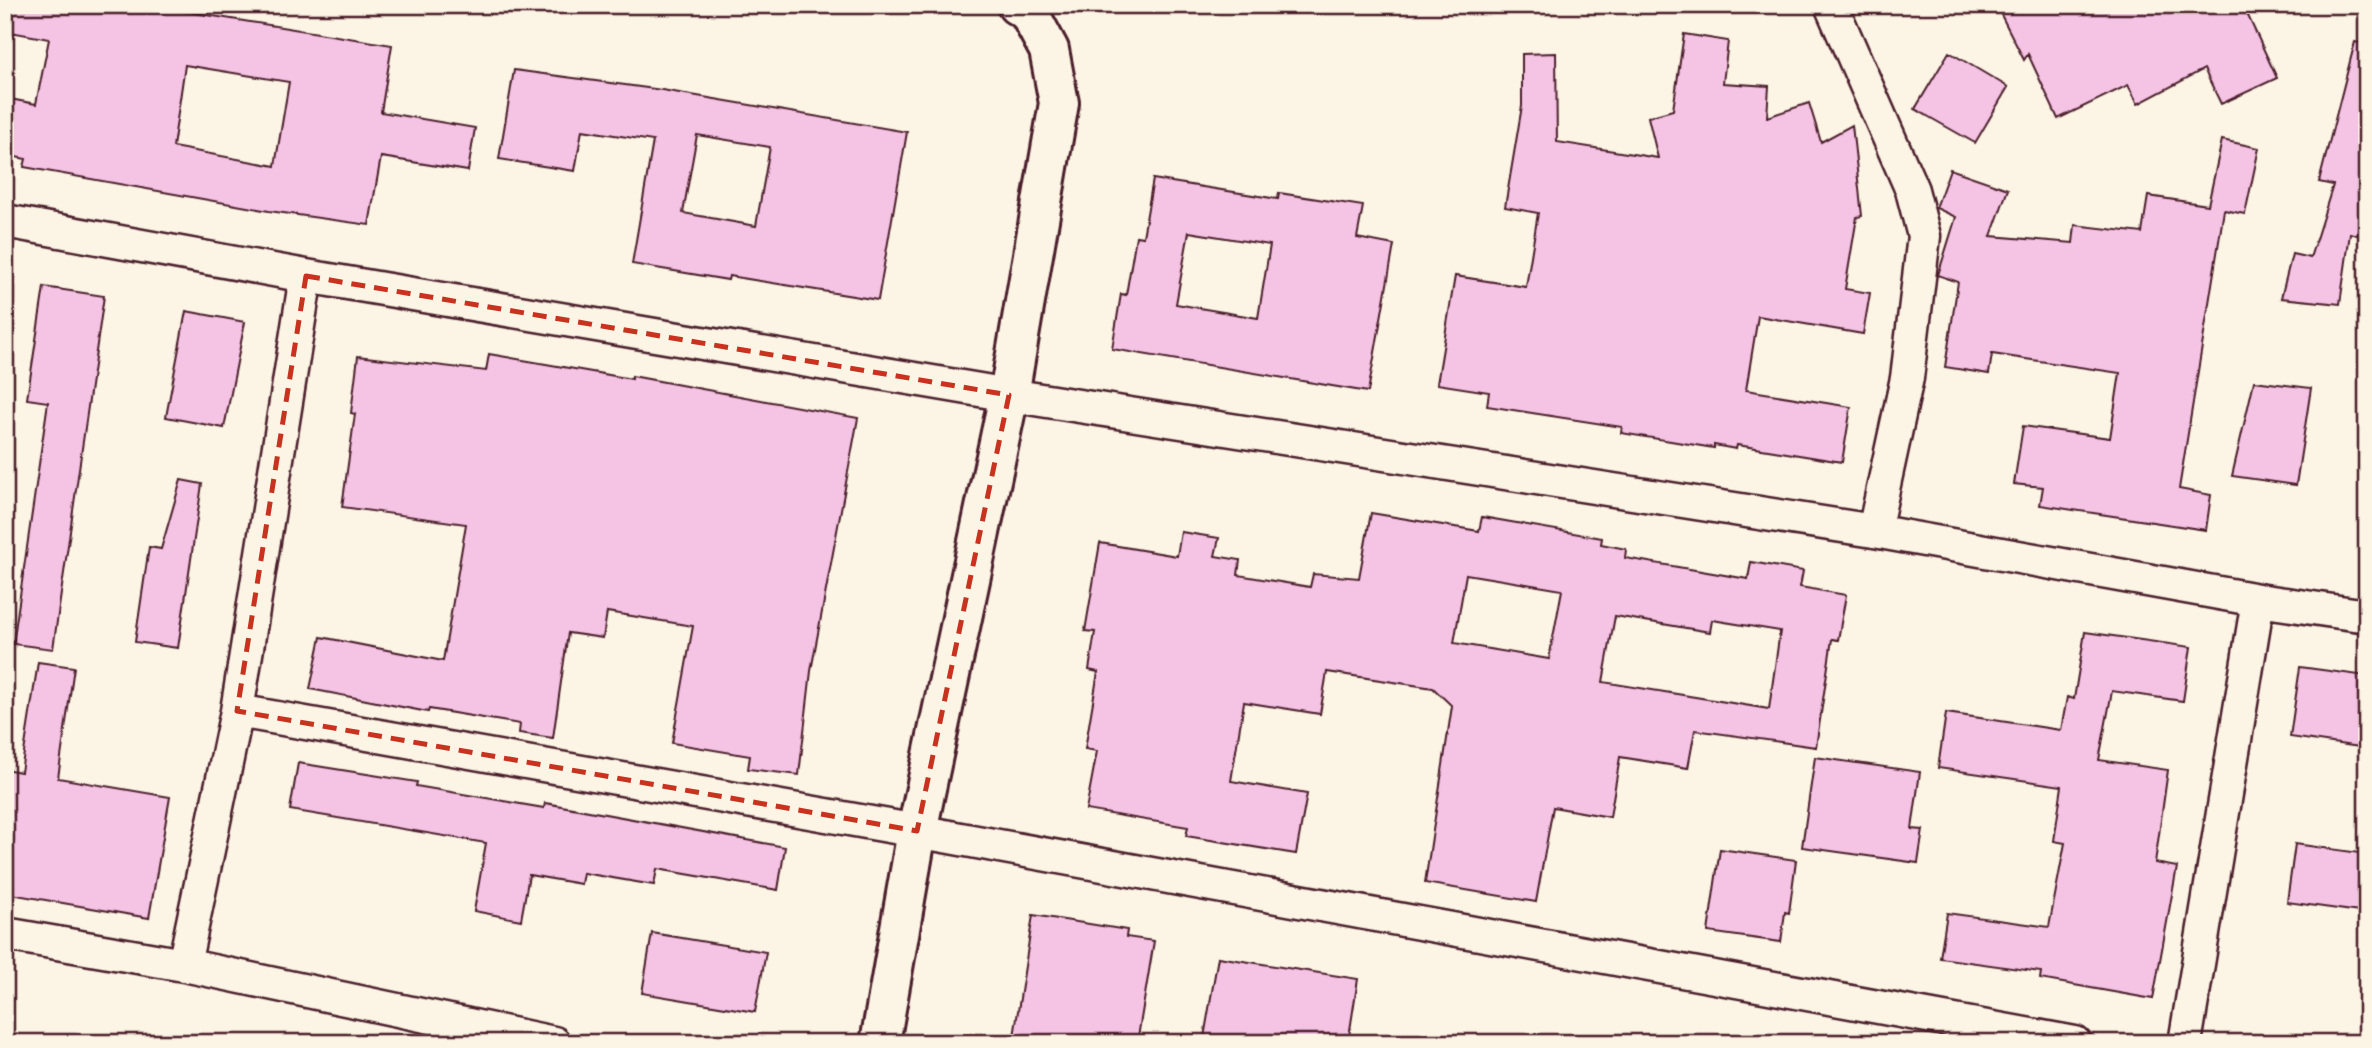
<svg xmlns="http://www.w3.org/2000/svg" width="2372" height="1048" font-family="'Shantell Sans',sans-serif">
<rect width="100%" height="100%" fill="#fcf5e5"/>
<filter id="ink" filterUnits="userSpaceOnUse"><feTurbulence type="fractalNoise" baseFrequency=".0143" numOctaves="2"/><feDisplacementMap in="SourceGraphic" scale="14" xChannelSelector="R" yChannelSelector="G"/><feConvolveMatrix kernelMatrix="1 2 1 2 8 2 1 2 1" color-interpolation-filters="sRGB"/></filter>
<g filter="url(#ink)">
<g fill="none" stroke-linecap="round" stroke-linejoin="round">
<path stroke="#798fa7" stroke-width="12" d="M2360,5L2367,11"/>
</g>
<path fill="#f5c4e5" stroke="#4a1f2b" stroke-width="2" fill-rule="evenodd" d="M5,5H145L392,45L381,112L475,128L468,171L381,157L369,225L269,211L24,167L26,159L5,155V98L36,104L49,39L5,31ZM185,65L289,82L275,166L173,147Z
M1996,5H2243L2277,78L2221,104L2204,69L2138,104L2128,85L2058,119L2028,54L2024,60Z
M1684,34L1728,41L1723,83L1769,86L1767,117L1809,103L1821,142L1852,125L1862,216L1857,217L1845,289L1870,293L1863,334L1758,316L1746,390L1851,407L1842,462L1737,445L1736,449L1714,445V448L1621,433L1622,427L1487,406L1489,392L1437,384L1455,276L1526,287L1538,213L1505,207L1522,106V54L1556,53L1557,142L1658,158L1648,117L1673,110Z
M2355,42L2367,44V204L2357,235L2350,233L2340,304L2281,298L2292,254L2310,258L2333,185L2319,182Z
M1949,52L2008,87L1975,143L1915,109Z
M514,70L662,90L907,132L878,300L729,276L728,280L632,264L653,141L582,130L575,171L499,159ZM697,135L770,147L756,226L683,213Z
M2222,140L2259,148L2245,214L2224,210L2179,489L2211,495L2206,530L2040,505L2043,487L2014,484L2023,426L2110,438L2120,373L1992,354L1989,374L1945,367L1958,282L1938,275L1956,217L1936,208L1950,169L2008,189L1991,236L2073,243L2075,225L2142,233L2148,196L2208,205Z
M1153,179L1278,199L1279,193L1363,206L1357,238L1394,245L1368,392L1112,349L1121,294L1126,295L1136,236L1143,237ZM1189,232L1270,245L1258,318L1176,304Z
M44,287L104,296L53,649L13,644L48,402L27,399Z
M186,311L245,322L224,428L166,417Z
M489,354L632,379V376L858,418L811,671L799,775L748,769L750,756L672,743L693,626L607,612L603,638L568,633L553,738L519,733L520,724L429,709L428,712L310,689L321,637L443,661L466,524L342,507L355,414L351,413L358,356L486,371Z
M2254,381L2311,388L2296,485L2232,476Z
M181,480L202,484L178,648L135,642L149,547L161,549Z
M1371,513L1479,531L1482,517L1602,538L1601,544L1626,549L1625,558L1748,579L1751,562L1803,571L1800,587L1846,595L1838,640L1832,639L1816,747L1695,730L1688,768L1620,757L1610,817L1553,807L1536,902L1425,883L1452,706L1433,688L1327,672L1320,714L1244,702L1231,781L1307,794L1296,854L1186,836L1188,827L1086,810L1097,751L1085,749L1098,672L1089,670L1095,632L1085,631L1100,543L1177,556L1181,532L1219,538L1215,556L1240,560L1238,575L1310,587L1313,574L1359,578ZM1466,574L1562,590L1549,659L1454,643ZM1615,616L1710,632L1712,620L1780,631L1769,709L1603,682Z
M2085,632L2191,647L2183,701L2112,691L2099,760L2168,770L2155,863L2177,867L2153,999L2040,979L2041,972L1940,958L1947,913L2049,927L2065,843L2054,841L2062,786L1938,768L1946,713L2061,730L2067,697L2074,699Z
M38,662L74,667L58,778L170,797L149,918L5,893V769L21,772Z
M2300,667L2367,676V748L2290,737Z
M1815,757L1920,772L1912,829L1923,830L1918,863L1802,847Z
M298,763L417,782L416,786L544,808L545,803L785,847L778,890L657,869L654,885L583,873L581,884L529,875L521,920L474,911L486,843L290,810Z
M2295,844L2367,854V913L2287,902Z
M1720,849L1796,860L1789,913L1785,912L1781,942L1708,932Z
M1033,915L1127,930L1126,937L1154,941L1137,1043H1013Z
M652,933L766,952L755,1012L642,993Z
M1218,957L1358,979L1348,1043H1203Z"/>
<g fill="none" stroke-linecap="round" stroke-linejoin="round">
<g stroke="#4a1f2b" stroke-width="37">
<path id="street" d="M1831,5L1912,190L1924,236L1907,378L1874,531
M5,221L306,276L1009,395L1874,531L2258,600L2367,616
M237,711L917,831L2075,1043
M5,934L184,965L554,1043
M184,965L237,711L306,276
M2185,1043L2258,600"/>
</g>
<g stroke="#4a1f2b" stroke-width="44">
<path id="secondary" d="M880,1043L917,831L1009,395L1059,103L1049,50L1028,11L1017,5"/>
</g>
<use href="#street" stroke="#fcf5e5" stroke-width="32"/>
<use href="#secondary" stroke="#fcf5e5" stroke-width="38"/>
</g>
</g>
<path fill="none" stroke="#c8321e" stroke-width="5" stroke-dasharray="14 9" stroke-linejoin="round" d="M306,276L1009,395L917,831L237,711Z"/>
<rect width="2372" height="1048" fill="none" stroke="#fcf5e5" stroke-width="28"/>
<rect x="14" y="14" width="2344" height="1020" fill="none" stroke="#4a1f2b" stroke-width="2.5" filter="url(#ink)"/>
</svg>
